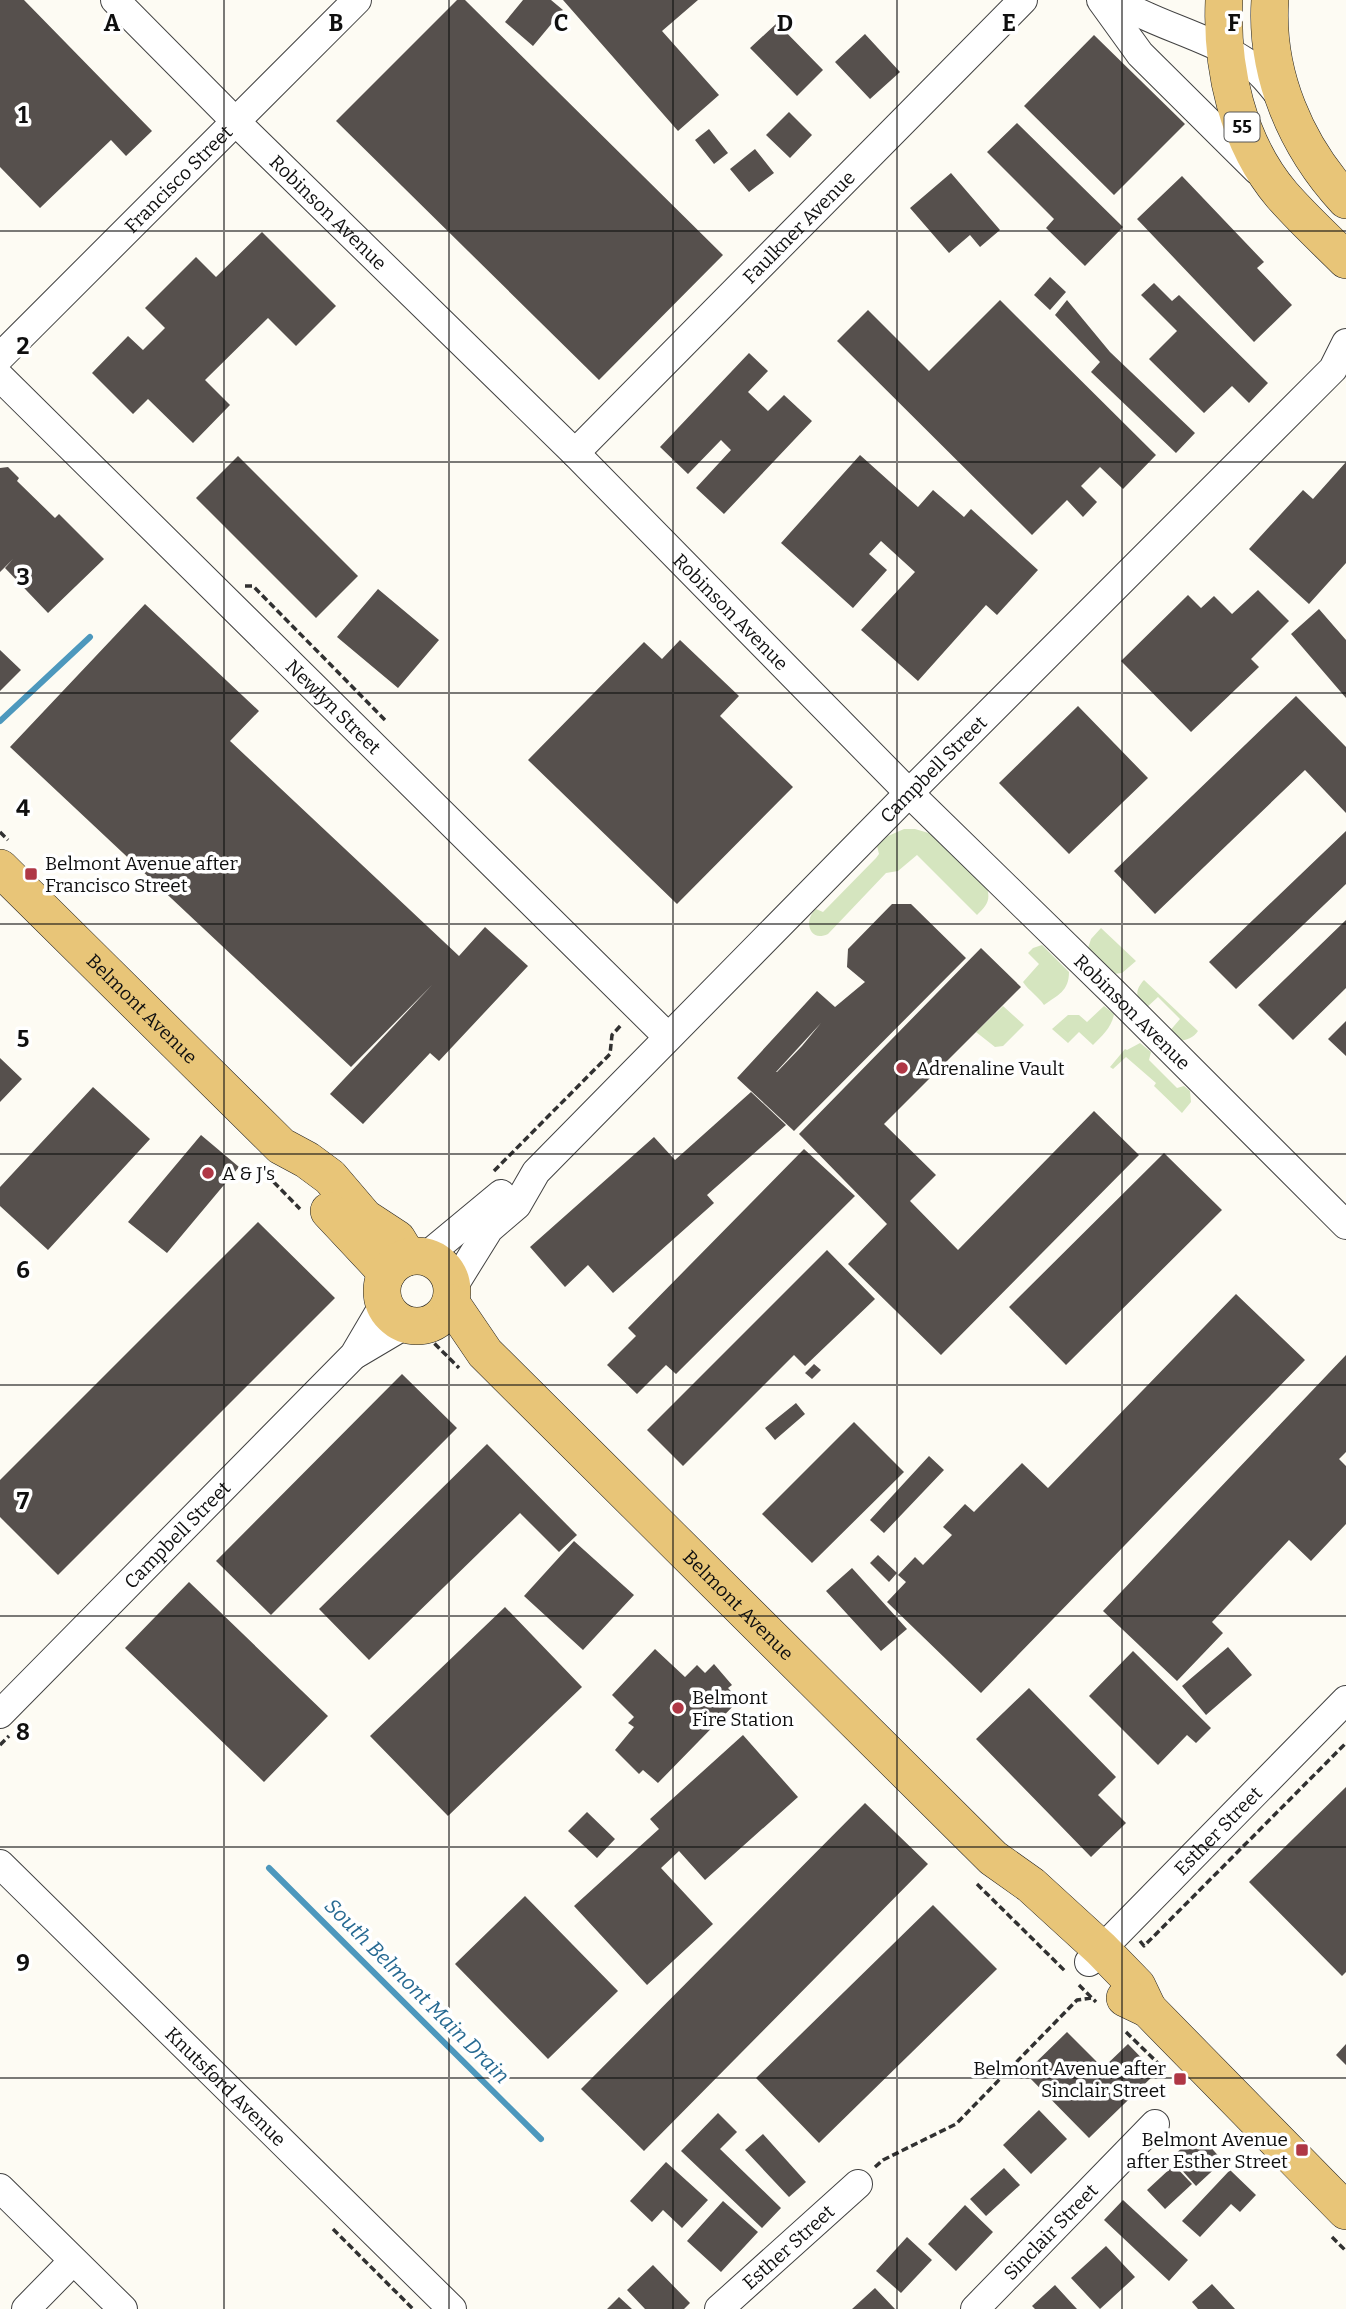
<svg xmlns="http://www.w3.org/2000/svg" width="1346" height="2309" font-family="Bitter,serif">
<rect width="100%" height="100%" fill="#fdfbf3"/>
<path fill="#d5e5bf" d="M904,829H915L932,834L987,888C991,901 986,906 977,915L917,855L898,871L886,873L828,934C809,943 803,920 816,909L823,912L876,858L879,854L877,846L888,836Z
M1101,928L1136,961L1122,973L1113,974L1088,948L1091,939Z
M1042,945L1069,972C1069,991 1058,995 1044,1005C1038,996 1029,991 1023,982L1039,964L1028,953L1033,948Z
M1144,980L1198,1031C1193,1038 1187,1040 1179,1041L1168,1033L1180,1019L1158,997L1145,1009C1136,998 1134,991 1144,980Z
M1003,1006L1024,1025L1003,1046L995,1047L976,1032Z
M1104,1006L1114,1014C1112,1027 1102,1036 1093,1045L1079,1032L1068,1043L1052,1029L1068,1015H1079L1087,1022Z
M1140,1043L1151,1052L1149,1060L1177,1088L1184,1086L1190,1091L1191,1102L1182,1113L1154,1086L1156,1083L1126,1057L1113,1069L1110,1067L1125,1049L1127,1050Z"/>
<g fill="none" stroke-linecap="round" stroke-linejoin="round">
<path stroke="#4d98bd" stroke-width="6" d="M0,721L90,637
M269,1868L541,2139"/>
</g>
<path fill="#56504d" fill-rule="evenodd" d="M0,0H24L152,131L126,156L111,140L40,208L0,167Z
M457,0H465L723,255L599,380L336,121Z
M523,0H551L563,10L533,46L505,22Z
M563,0H698L662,31L719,95L678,131Z
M777,23L823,70L797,96L750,48Z
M865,34L900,72L870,99L835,62Z
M1094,35L1185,124L1114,195L1024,106Z
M789,112L812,135L790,158L766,135Z
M1017,123L1123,227L1085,266L1046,228L1054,219L987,152Z
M709,129L728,153L714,164L695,140Z
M755,149L774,173L749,192L730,169Z
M951,173L1000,230L980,247L970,235L949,253L910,208Z
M1182,176L1264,262L1257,268L1292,305L1254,342L1137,219Z
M262,232L336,306L296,346L268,318L205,380L230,405L193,443L148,399L133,414L92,373L128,336L143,350L165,328L145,308L196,257L216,277Z
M1050,277L1066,292L1050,310L1034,295Z
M1154,283L1172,301L1179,295L1268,383L1249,403L1232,386L1204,413L1149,359L1177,331L1141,295Z
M1000,300L1156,455L1123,489L1100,467L1081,486L1097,502L1083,517L1067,500L1032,535L837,341L868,310L929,371Z
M1067,300L1110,352L1195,433L1176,453L1091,372L1100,362L1055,315Z
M749,353L768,371L748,392L768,411L784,395L812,421L724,514L696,488L731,450L721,440L688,474L660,447Z
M860,455L918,507L933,490L964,517L971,509L1038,570L997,615L986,605L918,681L861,630L915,572L881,541L869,554L887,570L853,608L781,543Z
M238,456L358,576L316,618L196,498Z
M1346,462V563L1309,604L1249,549L1303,490L1313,499Z
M8,467L19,478L17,481L55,518L59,514L104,559L48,613L5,568L13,559L0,572V468Z
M378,589L439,640L398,688L337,637Z
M1258,590L1289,621L1251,659L1259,667L1191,732L1121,661L1188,595L1201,608L1214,596L1232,614Z
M145,604L259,711L230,741L459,956L485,927L528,966L439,1061L430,1053L363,1124L330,1094L432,985L351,1067L10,747Z
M1319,609L1346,640V698L1291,634Z
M680,640L739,696L720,716L793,787L677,904L528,760L644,642L662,659Z
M0,650L21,670L0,691Z
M1296,696L1346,747V813L1305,770L1155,914L1114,871Z
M1078,706L1148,778L1069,854L999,783Z
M1346,831V884L1236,989L1209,962Z
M892,904H911L966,958L794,1131L737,1078L817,991L835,1007L865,982L847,967L848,949ZM821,1023L802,1046L777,1072H776Z
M1346,920V988L1293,1040L1258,1005Z
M981,948L1021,987L884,1124L936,1175L910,1201L958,1250L1094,1111L1139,1155L941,1355L848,1264L887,1224L799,1134Z
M1346,1021V1056L1328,1039Z
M0,1058L22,1079L0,1102Z
M93,1087L150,1139L48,1250L0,1206V1187Z
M751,1092L786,1125L707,1195L714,1203L613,1293L588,1265L565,1287L530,1247L654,1137L675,1160Z
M201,1135L239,1167L167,1253L128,1222Z
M804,1149L855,1196L676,1374L666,1365L637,1394L607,1365L636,1336L628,1328Z
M1164,1153L1222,1210L1066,1365L1009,1307Z
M258,1222L335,1298L58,1575L0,1517V1480Z
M827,1250L875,1299L805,1366L794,1355L683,1466L647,1430Z
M1236,1294L1305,1360L981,1693L887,1602L906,1582L898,1575L915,1557L923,1565L952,1535L943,1527L965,1504L974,1512L1022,1463L1048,1488Z
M1346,1355V1452L1339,1459L1346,1466V1524L1311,1561L1289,1540L1212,1622L1223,1633L1177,1681L1103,1611Z
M814,1364L821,1370L812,1379L805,1373Z
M402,1374L457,1428L271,1615L216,1561Z
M796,1403L805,1414L775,1440L765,1428Z
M854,1422L904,1472L812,1563L762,1514Z
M487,1444L577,1535L559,1552L520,1513L369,1660L319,1609Z
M929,1456L944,1470L884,1533L870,1520Z
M574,1541L634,1595L583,1650L524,1596Z
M878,1555L897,1573L889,1582L870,1563Z
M852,1568L907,1629L881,1651L826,1591Z
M189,1582L328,1716L264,1782L125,1648Z
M505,1607L582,1687L448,1816L370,1736Z
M1228,1647L1252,1675L1206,1715L1182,1686Z
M655,1649L685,1677L697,1665L705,1673L714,1664L732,1685L728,1688L739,1700L658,1783L643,1770L639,1774L615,1750L634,1727L628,1723L634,1717L612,1695Z
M1133,1651L1211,1728L1196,1743L1187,1735L1158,1765L1089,1696Z
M1029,1688L1116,1777L1098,1795L1126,1823L1091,1857L976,1739Z
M743,1735L798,1797L705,1880L679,1851L661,1868L713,1924L647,1985L574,1906L659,1829L650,1819Z
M1346,1787V1972L1342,1976L1249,1882Z
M865,1803L928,1864L644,2151L581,2089Z
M587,1812L615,1839L597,1858L568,1831Z
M525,1896L618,1991L548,2059L455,1964Z
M933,1905L997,1969L819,2143L756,2078Z
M1067,2032L1103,2068L1128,2044L1156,2073L1089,2138L1025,2073Z
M1346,2044V2065L1336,2055Z
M1039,2110L1067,2139L1031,2174L1003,2145Z
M718,2113L737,2132L720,2149L781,2208L762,2228L681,2151Z
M1198,2133L1223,2161L1196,2186L1171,2158Z
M763,2134L806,2182L789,2197L745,2150Z
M666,2162L708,2200L682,2228L663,2210L652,2222L630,2201Z
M1174,2165L1192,2184L1165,2209L1147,2190Z
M1004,2168L1020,2185L986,2216L970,2199Z
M1230,2170L1256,2195L1240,2212L1231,2204L1200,2237L1182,2221Z
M1123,2200L1188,2260L1169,2281L1104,2220Z
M723,2201L758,2232L721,2272L687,2241Z
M965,2205L993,2232L956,2271L928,2244Z
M907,2237L932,2260L901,2293L876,2271Z
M1106,2246L1135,2277L1100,2309L1071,2278Z
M653,2265L690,2303L684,2309H645L627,2290Z
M1212,2284L1235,2309H1198L1192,2302Z
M1055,2285L1077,2309H1035L1032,2306Z
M875,2288L895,2309H852Z
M619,2297L632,2309H607Z"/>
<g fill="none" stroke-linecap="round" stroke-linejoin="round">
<g stroke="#424242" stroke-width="30">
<g id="minor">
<path id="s1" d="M115,0L235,121L575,453L909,793L1115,994L1346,1225"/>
<path d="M1101,0L1140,54L1257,170"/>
<path d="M1114,0C1156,25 1204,35 1246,62C1261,71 1272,86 1283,100"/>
<path id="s2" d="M0,357L357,0"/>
<path id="s3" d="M0,377L668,1037"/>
<path id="s4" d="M575,453L1023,0"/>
<path d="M425,1257L501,1194"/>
<path id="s5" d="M453,1287L489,1229L517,1205L536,1172L909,793L1333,369L1346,343"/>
<path d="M356,1354L405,1325"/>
<path id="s6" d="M0,1714L354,1355L384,1304"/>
<path id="s7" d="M0,1864L452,2309"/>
<path id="s8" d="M1089,1962L1346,1700"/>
<path d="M0,2188L123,2309"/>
<path d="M26,2309L73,2261"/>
<path id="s9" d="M719,2309L858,2184"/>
<path id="s10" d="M975,2309L1155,2124"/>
</g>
</g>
<g stroke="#202020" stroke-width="38">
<g id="major">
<path d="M1224,0C1221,68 1237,142 1282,195C1302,218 1325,239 1346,260"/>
<path d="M1270,0C1265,74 1296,146 1346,200"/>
<path id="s11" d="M0,868L281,1146L307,1160L330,1177L365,1218L397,1239L408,1257"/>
<path d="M329,1211L387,1273"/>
<circle cx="417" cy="1291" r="35"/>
<path id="s12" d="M451,1303L485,1353L993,1858L1031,1885L1101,1949L1137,1986L1148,2009"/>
<path d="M1125,1998L1148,2009L1346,2211"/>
</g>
</g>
<path stroke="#313131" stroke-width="3.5" stroke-dasharray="7 3.5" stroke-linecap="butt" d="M245,586H253L387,722
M0,832L8,840
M259,1167L300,1209
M494,1171L610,1054L612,1035L622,1024
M425,1341H432L459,1368
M0,1745L9,1736
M977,1884L1066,1972
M1140,1941L1144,1946L1346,1743
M1079,1985L1096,2002
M1126,2032L1166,2071
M875,2167L883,2160L956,2124L1077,2000L1091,1998
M333,2229L413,2309
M1332,2237L1346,2251"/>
<use href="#minor" stroke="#fff" stroke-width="28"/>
<use href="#major" stroke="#e8c578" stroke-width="37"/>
</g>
<path fill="none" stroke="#0f0f0f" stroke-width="2" stroke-opacity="0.55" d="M224,0V2309M449,0V2309M673,0V2309M897,0V2309M1122,0V2309M0,231H1346M0,462H1346M0,693H1346M0,924H1346M0,1154H1346M0,1385H1346M0,1616H1346M0,1847H1346M0,2078H1346"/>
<g fill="#af3745" stroke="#fff" stroke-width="2.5">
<rect x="24" y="867" width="14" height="14" rx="3.5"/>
<circle cx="902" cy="1068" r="7"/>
<circle cx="208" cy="1173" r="7"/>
<circle cx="678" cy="1708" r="7"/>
<rect x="1173" y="2072" width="14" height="14" rx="3.5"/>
<rect x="1295" y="2143" width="14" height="14" rx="3.5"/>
</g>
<g text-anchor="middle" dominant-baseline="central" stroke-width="7" stroke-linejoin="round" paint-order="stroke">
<rect fill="#fff" stroke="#575757" stroke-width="2" x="1224.5" y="112.5" width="35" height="29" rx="5"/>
<g font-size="18" font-weight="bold" fill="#0f0f0f">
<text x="1242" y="127">55</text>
</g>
<g font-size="19" fill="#0f0f0f" stroke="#fff">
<text stroke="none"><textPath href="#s2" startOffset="252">Francisco Street</textPath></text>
<text stroke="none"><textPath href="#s1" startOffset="301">Robinson Avenue</textPath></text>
<text stroke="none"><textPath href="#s4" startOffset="318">Faulkner Avenue</textPath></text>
<text stroke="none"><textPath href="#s1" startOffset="868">Robinson Avenue</textPath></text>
<text stroke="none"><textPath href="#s3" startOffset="469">Newlyn Street</textPath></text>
<text stroke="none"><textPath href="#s5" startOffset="709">Campbell Street</textPath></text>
<text stroke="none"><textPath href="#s11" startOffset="200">Belmont Avenue</textPath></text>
<text stroke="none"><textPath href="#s1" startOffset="1435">Robinson Avenue</textPath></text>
<text stroke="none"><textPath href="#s6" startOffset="252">Campbell Street</textPath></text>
<text stroke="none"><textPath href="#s12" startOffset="418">Belmont Avenue</textPath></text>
<text stroke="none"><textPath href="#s8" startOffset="184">Esther Street</textPath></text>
<text stroke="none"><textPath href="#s7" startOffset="317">Knutsford Avenue</textPath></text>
<text stroke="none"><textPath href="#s10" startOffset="108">Sinclair Street</textPath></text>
<text stroke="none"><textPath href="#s9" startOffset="93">Esther Street</textPath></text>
</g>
<g font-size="19" fill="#0f0f0f" stroke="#fff" text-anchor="start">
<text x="45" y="863">Belmont Avenue after<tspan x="45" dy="22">Francisco Street</tspan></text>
<text x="916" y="1068">Adrenaline Vault</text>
<text x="222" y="1173">A &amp; J's</text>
<text x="692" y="1697">Belmont<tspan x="692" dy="22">Fire Station</tspan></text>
<text x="1166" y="2068" text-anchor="end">Belmont Avenue after<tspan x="1166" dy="22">Sinclair Street</tspan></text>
<text x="1288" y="2139" text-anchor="end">Belmont Avenue<tspan x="1288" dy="22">after Esther Street</tspan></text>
</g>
<g font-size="21" font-style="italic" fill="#276a92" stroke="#fff">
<text transform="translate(417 1991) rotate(45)">South Belmont Main Drain</text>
</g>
</g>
<g font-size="23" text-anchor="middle" font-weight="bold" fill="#0f0f0f" stroke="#fff" stroke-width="7" stroke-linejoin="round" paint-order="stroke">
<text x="112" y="31">A</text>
<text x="336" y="31">B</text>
<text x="561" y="31">C</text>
<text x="785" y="31">D</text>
<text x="1009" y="31">E</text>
<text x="1234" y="31">F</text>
<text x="23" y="123">1</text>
<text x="23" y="354">2</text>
<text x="23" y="585">3</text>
<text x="23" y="816">4</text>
<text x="23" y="1047">5</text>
<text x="23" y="1278">6</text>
<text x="23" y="1509">7</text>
<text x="23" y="1740">8</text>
<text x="23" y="1971">9</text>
</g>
</svg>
